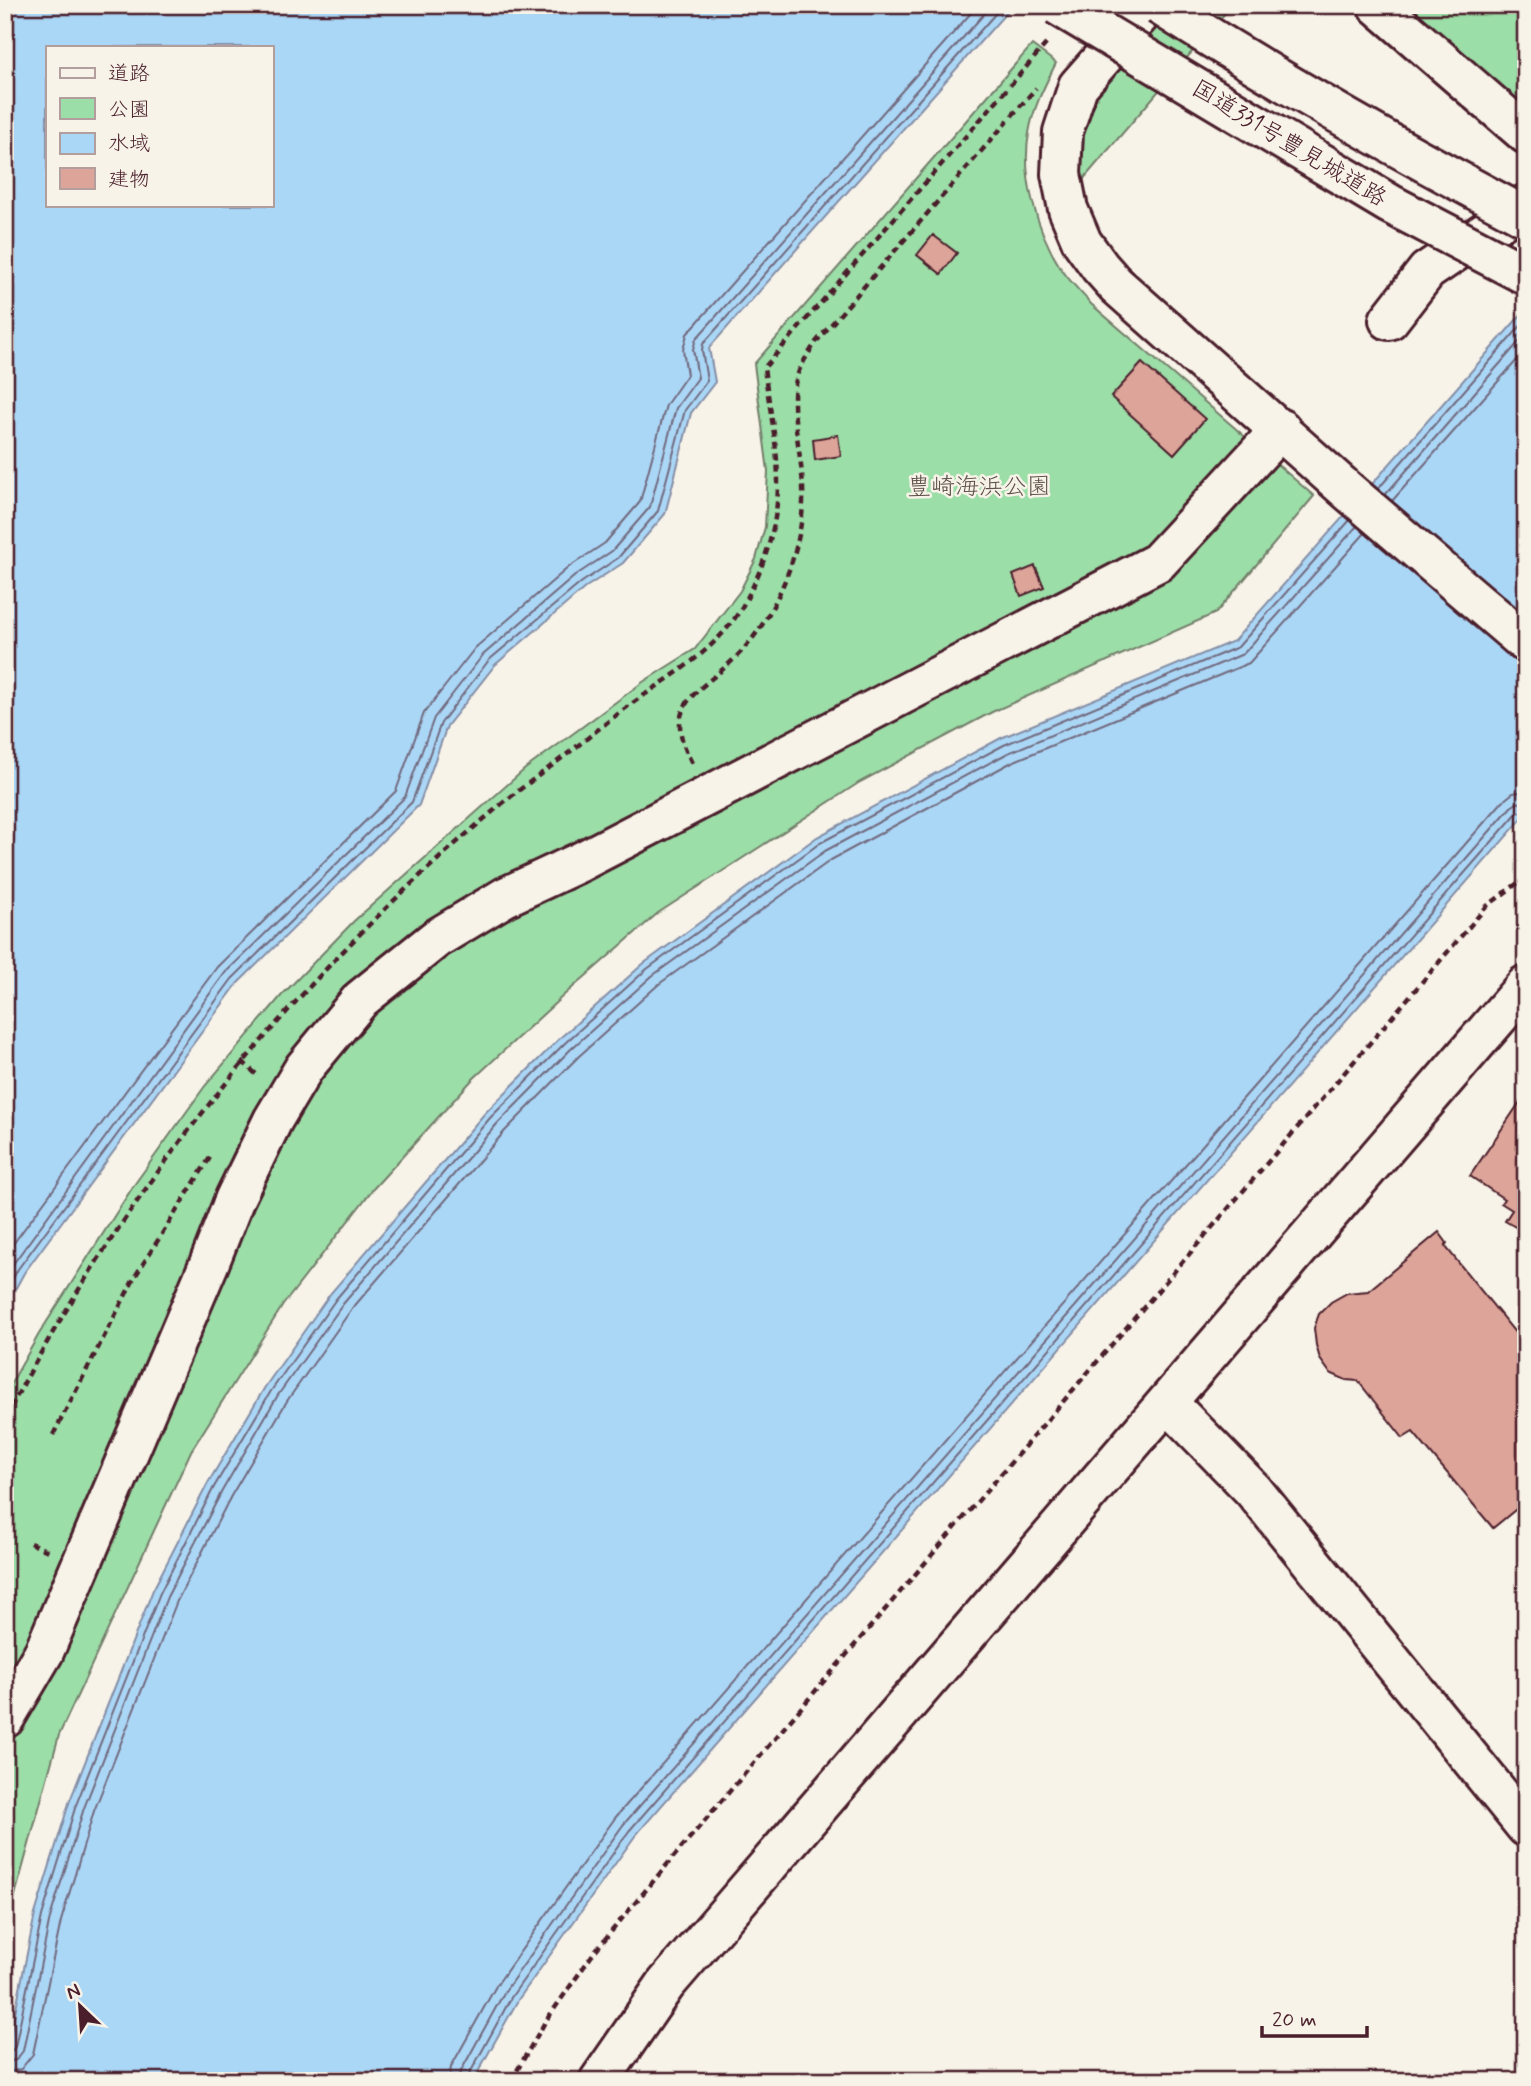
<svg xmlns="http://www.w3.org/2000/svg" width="1531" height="2086" font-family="Mynerve,'Klee One',sans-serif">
<rect width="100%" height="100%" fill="#f7f3e8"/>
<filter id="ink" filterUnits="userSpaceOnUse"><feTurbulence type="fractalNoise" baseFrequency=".0143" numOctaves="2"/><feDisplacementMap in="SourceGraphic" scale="14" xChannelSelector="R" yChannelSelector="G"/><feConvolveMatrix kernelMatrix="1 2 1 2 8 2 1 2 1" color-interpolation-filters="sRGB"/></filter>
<g filter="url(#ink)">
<path fill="#9cdea8" stroke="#737e6a" stroke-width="2" d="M1173,5H1232L1081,182C1081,164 1080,145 1084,128C1096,81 1142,41 1173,5Z
M1402,5H1526V114Z
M1032,45L1056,63C1045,85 1033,108 1029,133C1021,177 1037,230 1060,267C1068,280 1081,292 1091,304L1314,496L1216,613L992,712L860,782L658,913L564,995L472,1080L373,1189L283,1305L191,1451L59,1735L5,1932V1394L39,1334L134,1185L205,1086L282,995L354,921L525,769L643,682L695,649L740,591L756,559L765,527L768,471L754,364Z"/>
<path fill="#abd7f7" stroke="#848da5" stroke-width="2" fill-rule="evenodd" d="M5,5H1013L709,348L715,382L691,413L665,514L623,563L586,587L495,665L447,726L419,805L238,983L24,1273L5,1308ZM47,47H271V205H47Z
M1526,309V814L635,1836L518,2000L473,2081H5V2062L35,1914L69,1803L153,1590L208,1483L265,1387L330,1294L485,1113L560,1038L643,964L817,837L1001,738L1234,641Z"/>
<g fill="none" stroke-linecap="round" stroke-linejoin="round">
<path stroke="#71697d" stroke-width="2" d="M1378,489L1526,320
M1385,495L1526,334
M1392,501L1526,350
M5,1255L217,967L396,791L424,713L475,648L569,567L605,543L640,502L666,405L687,375L683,350L687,334L978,5
M5,1275L225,973L405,797L434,718L483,655L576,575L612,551L650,507L676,408L698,378L693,349L696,339L992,5
M5,1293L18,1269L232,979L412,802L441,723L489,660L582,582L618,558L658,511L685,410L707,381L702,350L703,344L1003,5
M5,2053L11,2052L15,2047L42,1916L76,1805L160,1593L214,1487L271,1391L336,1299L490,1118L565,1043L647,969L820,843L1004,745L1238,647L1350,520
M5,2062L16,2060L23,2051L50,1918L84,1808L167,1597L222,1491L278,1395L343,1304L497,1124L571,1049L652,976L825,851L1008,753L1243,654L1357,526
M5,2073L21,2069L33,2054L61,1921L94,1811L177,1601L231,1496L287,1401L351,1310L505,1131L578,1057L659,984L831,860L1012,762L1249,663L1365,533
M449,2081L451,2067L496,1986L615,1818L1503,801L1513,793L1526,791
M459,2081L461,2071L505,1991L623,1825L1511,807L1517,803L1526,802
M468,2081L469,2075L512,1996L629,1831L1517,813L1526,810"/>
</g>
<path fill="#dda499" stroke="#4a1f2b" stroke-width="2" d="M933,235L957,253L941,274L917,255Z
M1142,363L1205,419L1174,454L1111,397Z
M838,435L841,456L815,460L813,439Z
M1035,566L1044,587L1021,596L1013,575Z
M1526,1093V1233L1505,1221L1512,1210L1501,1203L1504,1199L1470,1176Z
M1439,1232L1447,1243L1445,1246L1526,1346V1501L1493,1528L1413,1432L1403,1438L1358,1381L1346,1380L1330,1373L1320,1359L1316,1345L1314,1328L1319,1314L1331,1302L1347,1293L1368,1291Z"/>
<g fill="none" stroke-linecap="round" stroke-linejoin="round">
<g stroke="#4a1f2b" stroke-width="44">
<path id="minor" d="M1149,5L1078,86L1063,132L1061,174L1068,209L1082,242L1100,267L1116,285L1348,491L1526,643
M1377,5L1526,134
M1389,320L1427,271L1526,204
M1168,1403L1253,1490L1526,1827
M5,1718L44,1652L209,1264L235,1198L273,1120L304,1068L361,999L437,938L505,897L580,862L1158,562L1281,429
M599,2081L666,1984L1526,985"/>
</g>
<path stroke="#4a1f2b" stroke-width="4.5" stroke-dasharray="7 5" stroke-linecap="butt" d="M692,763C659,702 701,693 737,656C757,636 772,611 783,585C794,560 802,530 803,502C805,466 790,419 795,385C797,369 808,355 816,342L1036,88
M242,1061L258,1076
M5,1418C128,1185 295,977 497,808C518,790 540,775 562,758C587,739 611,718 637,700C674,674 714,651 739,612C762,574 778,528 778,483C778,447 769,405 764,368L1047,43
M53,1435L136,1275L211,1156
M30,1543L48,1551
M511,2081L545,2022L595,1951L676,1854L1487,906L1526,877"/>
<use href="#minor" stroke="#f7f3e8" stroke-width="38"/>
<g stroke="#4a1f2b" stroke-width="44" stroke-linecap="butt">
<path id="highway-bridge" d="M1057,5L1390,204L1526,275
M1159,5C1278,81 1401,151 1526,217"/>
</g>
<use href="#highway-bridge" stroke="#f7f3e8" stroke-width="38"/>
</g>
</g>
<g text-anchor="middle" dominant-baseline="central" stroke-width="5" stroke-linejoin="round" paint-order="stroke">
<g font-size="24" fill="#4a1f2b" stroke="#f7f3e8">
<text transform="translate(1289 144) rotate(31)">国道331号豊見城道路</text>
</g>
<g font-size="24" fill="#5e4f4a" stroke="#f7f3e8">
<text x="979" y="487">豊崎海浜公園</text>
</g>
</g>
<rect width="1531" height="2086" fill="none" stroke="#f7f3e8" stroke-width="28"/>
<rect x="14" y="14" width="1503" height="2058" fill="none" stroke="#4a1f2b" stroke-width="2.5" filter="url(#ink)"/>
<rect x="46" y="46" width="228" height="161" fill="#f7f3e8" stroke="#b29e9c" stroke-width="2"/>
<rect x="60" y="68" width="35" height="10" fill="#f7f3e8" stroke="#b29e9c" stroke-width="2"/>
<text x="108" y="80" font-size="21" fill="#4a1f2b">道路</text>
<rect x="60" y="98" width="35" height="21" fill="#9cdea8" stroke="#b29e9c" stroke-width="2"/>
<text x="108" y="116" font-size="21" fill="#4a1f2b">公園</text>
<rect x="60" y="133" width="35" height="21" fill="#abd7f7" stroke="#b29e9c" stroke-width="2"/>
<text x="108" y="150" font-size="21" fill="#4a1f2b">水域</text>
<rect x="60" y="168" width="35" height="21" fill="#dda499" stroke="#b29e9c" stroke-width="2"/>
<text x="108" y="186" font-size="21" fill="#4a1f2b">建物</text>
<g transform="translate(80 2006) rotate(335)" stroke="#f7f3e8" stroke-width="5" paint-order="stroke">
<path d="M0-5L12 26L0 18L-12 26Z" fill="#4a1f2b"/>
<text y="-10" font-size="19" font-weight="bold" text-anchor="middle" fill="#4a1f2b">N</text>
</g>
<path d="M1262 2026v10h105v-10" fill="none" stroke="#4a1f2b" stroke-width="3.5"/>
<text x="1272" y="2026" font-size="21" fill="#4a1f2b" stroke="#f7f3e8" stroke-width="5" paint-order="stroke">20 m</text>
</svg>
